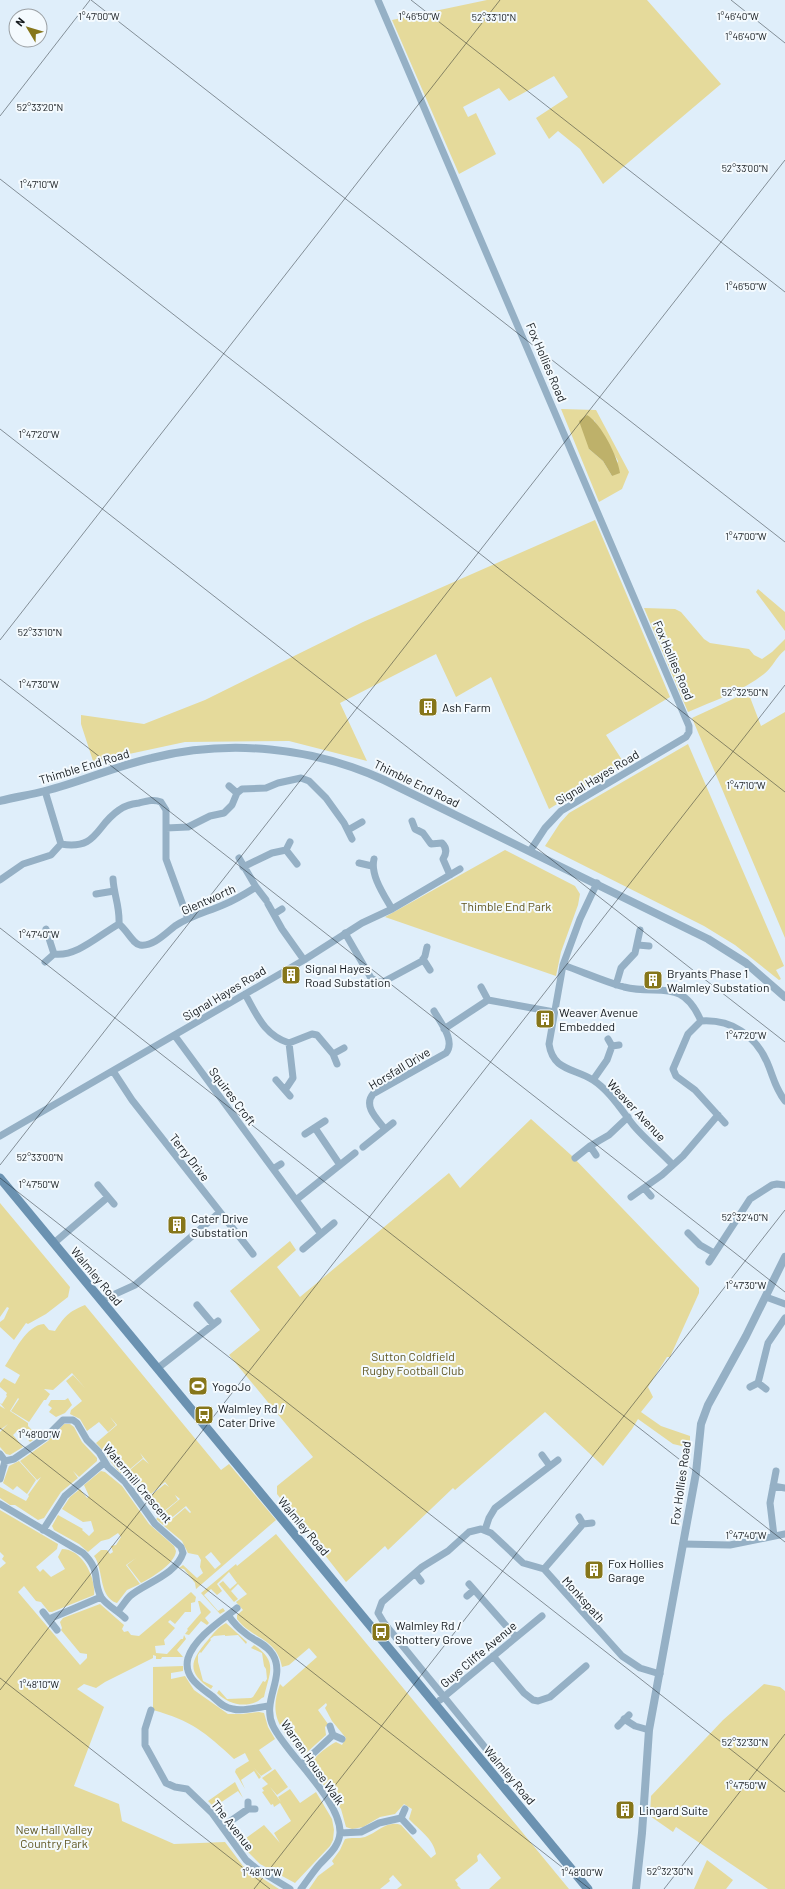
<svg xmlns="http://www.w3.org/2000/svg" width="785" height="1889" font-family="Barlow,sans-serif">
<rect width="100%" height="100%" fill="#dfeefa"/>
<path fill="#e5da9b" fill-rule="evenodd" d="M487,0H647L721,84L603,184L580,149L558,131L549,139L536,118L568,97L554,76L509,101L499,88L463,107L468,117L476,113L496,154L459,174L392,20Z
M561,409L596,410L629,472L622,489L599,502ZM594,420L618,461L612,476L603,461L589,449Z
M595,520L670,697L606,735L624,763L549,809L491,677L456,697L436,654L340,703L367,761L289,741L185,742L129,754L94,764L81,724V715L144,724L205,700L363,622Z
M758,589L785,612V631L756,592Z
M644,608L675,609L681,612L704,639L710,643L749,649L754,655L762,659L772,652L785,639V650C776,657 773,667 764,674C743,691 713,701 688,712Z
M748,692L761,726L785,712V938L692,718Z
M688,744L784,966L776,970L781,979L779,980L735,945L704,926L545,846L560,823L569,813Z
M505,850L575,886L580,894L578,905L561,952L556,976L385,917Z
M531,1119L571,1155L699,1288V1293L670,1357H667L648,1387L653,1397L641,1412L661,1426L690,1436V1448L673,1444L638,1419L632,1429L603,1466L545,1412L455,1490L453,1488L388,1550L385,1546L346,1582L277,1494V1486L313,1457L229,1355L260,1330L230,1291L290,1241L296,1250L277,1267L300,1297L449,1173L460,1188Z
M0,1203L70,1287L68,1297L46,1314L28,1324L26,1323L14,1340L0,1327V1322L4,1319L9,1308L7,1307L0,1317Z
M85,1305L221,1470L229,1464L276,1520L196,1589L195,1583L184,1569L179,1568L183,1565L197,1578L203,1573L200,1567L201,1560L198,1555L188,1553L182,1541L164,1526L185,1508L190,1513L191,1512L186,1506L163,1525L156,1519L180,1499L175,1495L178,1500L163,1512L150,1496L165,1484L169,1487L165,1482L144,1500L132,1482L124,1475L143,1459L149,1464L140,1453L143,1458L123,1475C111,1466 107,1453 96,1443L117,1425L110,1417L116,1425L108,1432L99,1422L87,1431L80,1419L70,1414L71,1410L82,1401L66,1381L73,1375L85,1388L72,1373L53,1390L44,1389L50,1394L46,1400H44L29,1422L11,1411L19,1399L18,1398L10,1411L28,1423V1426L37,1435L39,1436L30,1442L19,1429L13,1435L23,1447L10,1455L6,1454L0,1447V1432L8,1424L0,1430V1406L5,1409L0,1403L2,1404L7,1396L6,1395L7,1393L0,1387V1383L4,1378L15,1384L20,1375L5,1366C14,1353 26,1325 44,1324L49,1330L55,1331C65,1316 68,1312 85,1305ZM211,1552L221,1564L215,1569L205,1557Z
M68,1398L72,1405L65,1413L56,1417L49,1412L52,1408L48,1405L51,1400H65Z
M64,1424H70L74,1427L82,1442L97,1458V1461L79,1477L73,1471L78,1478L61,1492L44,1518L38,1520L15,1505H10L0,1498V1487L26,1501L29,1496L28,1495L41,1477L37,1480L20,1461L48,1441Z
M19,1461L36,1480L27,1494L17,1486L13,1490L3,1483L9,1466Z
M101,1471L105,1472L122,1486L149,1524L174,1546L176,1551C175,1564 151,1578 141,1583L127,1565L136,1558L126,1565L140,1584L127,1590L117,1603C98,1597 104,1569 94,1556L101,1550H107L110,1554L113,1552L111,1546L116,1545L121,1537L118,1533L109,1539L101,1541L88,1552L79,1544L54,1530L52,1526L58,1515L83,1529L82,1530L89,1536L94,1531L91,1521L83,1522L62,1509L70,1497L80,1489L87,1498L89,1496L84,1485Z
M0,1510L58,1544L57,1549L36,1567L40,1572L43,1569L51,1577L65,1569L58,1557L62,1549C82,1549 96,1577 94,1595L52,1612H49L41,1602L36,1601L24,1586L18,1592L80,1665L87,1658V1654L80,1653L61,1630L62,1628L60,1622L63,1618L100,1604L124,1625L122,1629L124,1632L128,1631L131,1635L139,1636L191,1592L196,1597L195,1602L191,1603V1612H185L175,1624L170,1620L168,1622L175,1628L164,1640L165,1645L155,1646L156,1653L167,1654L181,1639H183L184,1635L186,1639L177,1650L183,1657H162L161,1659H156V1656L153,1655V1658L105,1682L96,1688L84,1684L77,1689L104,1707L74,1786L119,1804L122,1821L174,1844L225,1842L243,1866L279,1889H0V1568L6,1563L2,1559L4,1556L0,1552Z
M276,1534L569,1889H489L501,1878L480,1853L477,1856L478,1861L455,1880L458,1884L457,1885L461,1889H397L402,1885L393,1875L389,1879L390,1881L380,1889H309L318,1876L334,1864L332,1861L340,1850L345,1839C351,1837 358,1839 365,1837C377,1833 387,1820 401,1825L431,1858L436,1854C433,1838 419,1830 409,1819L412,1809L404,1804L395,1814L380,1817L363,1827L352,1829L346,1827L341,1809L310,1766C312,1758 328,1746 336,1742L342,1745L346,1738L332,1721L325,1708L327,1705L326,1703L318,1710L328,1724L325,1727L326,1735L304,1755L300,1753C281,1728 268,1717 280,1684L283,1687L317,1657L309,1648L289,1665L282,1667C277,1638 252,1639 237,1619V1615L243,1610L236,1602L247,1594L238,1584L231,1591L238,1599L234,1602L219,1584L223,1581L230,1589L237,1583L229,1572L217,1584L222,1591L217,1595L211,1589L204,1595L218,1611L223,1608L225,1611L220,1614L201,1593L236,1564L237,1566Z
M198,1601H200L211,1612L205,1618L209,1623L207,1625L201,1621L189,1635L185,1634L188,1630L187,1629L201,1613Z
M226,1623L247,1642L246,1644L238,1635L225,1636V1635L214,1636L210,1639L211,1640L201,1653L200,1652L198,1655V1662L203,1681L213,1686L211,1689C186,1672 190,1661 208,1640C213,1634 218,1627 226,1623Z
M254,1645C279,1662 269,1673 264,1697C261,1698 259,1701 256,1702C242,1708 227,1703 217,1693L219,1690L227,1699L251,1698L253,1697L263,1681L265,1682L267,1679L266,1669L264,1666L262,1653L251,1648Z
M183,1666V1671L171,1673V1679L185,1676L194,1690L228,1714H242L259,1712L264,1713L268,1727L275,1739L259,1750L272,1769L261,1776L254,1768L261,1777L259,1779L254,1771L241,1780L245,1789L235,1772L236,1769L249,1761L245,1753L234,1759C205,1732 192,1721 153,1710V1667Z
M764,1684L780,1687L785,1691V1889H768L676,1827L673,1832L650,1816L651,1796L723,1720Z
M275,1769L288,1787L277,1795L270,1787L281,1802L278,1797L290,1789L300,1803L316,1792L332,1819L334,1830L333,1840L330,1846L295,1883L260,1864L248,1852L247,1850L248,1849L242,1841L264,1825L280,1843L274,1833L291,1821L280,1803L274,1807L273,1804L271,1805L262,1792L264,1791L262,1788L268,1784L262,1778Z
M235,1782L243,1798L238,1791L214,1807L208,1801Z
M707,1860L733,1880L726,1889H694Z"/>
<path fill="#beb16a" d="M587,415C601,423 618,457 620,473L612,476L603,461L589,449L579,421Z"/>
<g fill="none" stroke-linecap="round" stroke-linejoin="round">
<path stroke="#95b0c5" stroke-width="7" d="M378,0L689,726V732L686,737L561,811L545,828L530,851
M229,786L237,793
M412,821L415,829L423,833L431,844L442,843C447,848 447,853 443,859L450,875
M166,828L188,827L210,816L224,813L232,805L237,793L242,789L266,788L278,783L301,778L309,781L326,798L344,823L352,839
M348,830L362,822
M290,842L286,850L297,864
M61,844C98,850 95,826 119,810C125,805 132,804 139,803C147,801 154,799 161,802L166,810V859L188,919
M239,858L256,887L266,900
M374,859C370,875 384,895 392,909
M359,863L372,866
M243,867L272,853L286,850
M113,879C114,896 120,906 119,924
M0,880L23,864L51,855L61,844L45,791
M597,883L580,919L563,965L549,1044C553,1071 574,1068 593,1080C610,1091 622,1111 634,1126C646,1140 661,1152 673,1165
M96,894L114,891
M268,904L282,929L304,960
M274,914L282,909
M119,924C127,930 133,944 140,945C153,947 166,933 175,926C190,916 207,912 223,905C235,900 245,894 256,887
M345,933L371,978L378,982H383L422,961L425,956L427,947
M638,945L649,946
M54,954C77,957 99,935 119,924
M423,959L430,970
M45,962L54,954L46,929
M563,965C583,972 603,981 624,987C659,996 682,977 701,1021
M616,985L621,968L635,953L640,930
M481,987L488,1000
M245,994C257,1015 264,1035 289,1043L312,1034L317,1035L333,1054L337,1064
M701,1021L688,1034L673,1069L676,1076L695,1090L725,1123
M701,1021C731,1019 755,1035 767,1062C774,1078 774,1086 785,1101
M444,1029L488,1000L554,1012
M175,1036L321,1234
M608,1039L612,1046L619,1045
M333,1054L344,1048
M113,1071L132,1100L253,1254
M276,1080L290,1096
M593,1080L607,1060L612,1046
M285,1090L293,1078L289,1043
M315,1128L340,1165
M385,1129C377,1119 363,1106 373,1094L446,1053C456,1041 440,1022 434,1011
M305,1134L325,1121
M0,1136L304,960L362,923L392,909L460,869
M590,1146L609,1135L628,1117
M363,1147L393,1123
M575,1158L590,1146L596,1155
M273,1169L281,1164
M98,1185L114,1204
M644,1188L651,1196
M631,1197L662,1175L683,1156L718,1115
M296,1200L355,1153
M688,1233L700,1245L714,1253
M54,1243L108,1197
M303,1249L334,1223
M709,1262L750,1199L772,1185L777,1184L785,1185
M766,1297L785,1304
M102,1300L135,1285L219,1213
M197,1305L213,1324
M158,1368L218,1321
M758,1383L768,1343L785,1318
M750,1387L758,1383L766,1389
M0,1454L5,1461L0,1479
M542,1455L550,1466
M5,1461L14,1459L46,1437L63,1420H73L77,1423L87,1440L99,1452L108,1467L125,1482L155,1524L181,1547L183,1553C176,1575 145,1583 130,1596C125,1601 122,1607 118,1611
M773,1486L785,1488
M0,1504L83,1553C102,1571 92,1580 101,1597C106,1605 118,1611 125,1618
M579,1517L583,1524L592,1523
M43,1530L65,1496L105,1462
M485,1530L489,1518L495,1508L558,1460
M774,1536L770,1503L776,1471
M683,1544L730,1545L785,1534
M544,1569L622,1656L640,1668L660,1674
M544,1569L583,1524
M415,1573L421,1581
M469,1584L516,1637
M467,1596L474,1590
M237,1608C221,1621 195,1637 188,1658C183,1677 200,1687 212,1696C219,1702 224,1708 233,1709C244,1712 257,1707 269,1706
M43,1612L57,1630
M228,1615C233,1622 238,1628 245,1633C254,1641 267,1644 273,1655C286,1677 261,1701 273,1726C287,1755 341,1800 340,1833C339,1847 328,1855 319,1865C313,1872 307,1881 301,1889
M49,1619L101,1597
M493,1656L524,1693L533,1700L538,1701L550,1697L586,1666
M440,1700L542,1616
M151,1710L145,1729V1745L166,1783L175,1787L187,1789L212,1813L246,1860L257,1869L290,1889
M624,1719L635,1726L649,1730
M330,1726L333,1735L342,1739
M618,1726L629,1715
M302,1764L333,1735
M505,1772L384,1623L378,1613L382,1602L422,1567L448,1551L469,1532L481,1529L491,1533L523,1563L544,1569
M248,1802V1809H255
M401,1818L405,1809
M222,1827L248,1809
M340,1833L361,1832L379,1823L401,1818L413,1831"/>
<path stroke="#95b0c5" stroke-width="8" d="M0,801C15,797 30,795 45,791C81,782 116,766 152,758C229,739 313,747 384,780L708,939L746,963L785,997
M636,1889L642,1833L649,1730L696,1473L701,1424L708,1405L746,1336L785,1257"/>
<path stroke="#6b92b1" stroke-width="9" d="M0,1178L588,1889"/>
</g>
<path fill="none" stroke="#151a1e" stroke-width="1" stroke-opacity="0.45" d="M91,0L785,542M411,0L785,292M731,0L785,43M0,116L90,0M0,179L785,792M0,429L785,1042M0,640L500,0M0,679L785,1292M0,928L785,1542M0,1165L785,160M0,1178L785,1792M0,1428L590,1889M0,1678L270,1889M0,1690L785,685M254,1889L785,1210M664,1889L785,1734"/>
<defs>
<g id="building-square" transform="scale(1)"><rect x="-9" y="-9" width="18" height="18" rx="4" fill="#86761a" stroke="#f4fafe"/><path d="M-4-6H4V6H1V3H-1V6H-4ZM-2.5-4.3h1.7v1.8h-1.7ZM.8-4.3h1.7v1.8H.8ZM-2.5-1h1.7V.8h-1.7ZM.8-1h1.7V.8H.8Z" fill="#fff"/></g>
<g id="stadium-square" transform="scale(1)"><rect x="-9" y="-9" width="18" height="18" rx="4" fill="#86761a" stroke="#f4fafe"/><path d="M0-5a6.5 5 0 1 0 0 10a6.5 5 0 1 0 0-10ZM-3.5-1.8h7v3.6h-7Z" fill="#fff"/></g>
<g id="bus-square" transform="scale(1)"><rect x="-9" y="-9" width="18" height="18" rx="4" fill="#86761a" stroke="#f4fafe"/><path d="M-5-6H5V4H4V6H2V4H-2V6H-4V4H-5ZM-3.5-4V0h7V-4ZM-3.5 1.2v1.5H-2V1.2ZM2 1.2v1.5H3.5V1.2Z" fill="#fff"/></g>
</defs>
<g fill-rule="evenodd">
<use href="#building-square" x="428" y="707"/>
<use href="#building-square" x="291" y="975"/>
<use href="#building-square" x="653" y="980"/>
<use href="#building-square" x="545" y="1019"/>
<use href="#building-square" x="177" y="1225"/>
<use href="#stadium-square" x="198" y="1386"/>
<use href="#bus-square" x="204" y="1415"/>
<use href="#building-square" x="594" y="1570"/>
<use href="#bus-square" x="381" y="1632"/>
<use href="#building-square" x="625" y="1810"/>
</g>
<g text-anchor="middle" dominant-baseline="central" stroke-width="4" stroke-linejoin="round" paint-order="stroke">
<g font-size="12" fill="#151a1e" stroke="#f4fafe">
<text transform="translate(547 362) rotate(67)">Fox Hollies Road</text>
<text transform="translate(674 660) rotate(67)">Fox Hollies Road</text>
<text transform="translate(84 766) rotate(-17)">Thimble End Road</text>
<text transform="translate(597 777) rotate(-31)">Signal Hayes Road</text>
<text transform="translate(417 783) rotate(26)">Thimble End Road</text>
<text transform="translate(208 899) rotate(-24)">Glentworth</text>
<text transform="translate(224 993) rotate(-31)">Signal Hayes Road</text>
<text transform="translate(399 1068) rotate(-31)">Horsfall Drive</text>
<text transform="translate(233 1096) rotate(53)">Squires Croft</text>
<text transform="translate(637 1110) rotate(47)">Weaver Avenue</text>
<text transform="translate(190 1157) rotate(52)">Terry Drive</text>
<text transform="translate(97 1276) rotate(50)">Walmley Road</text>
<text transform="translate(138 1483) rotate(50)">Watermill Crescent</text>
<text transform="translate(680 1483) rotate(-82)">Fox Hollies Road</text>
<text transform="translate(304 1526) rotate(50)">Walmley Road</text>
<text transform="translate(584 1599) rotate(48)">Monkspath</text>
<text transform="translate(478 1654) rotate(-40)">Guys Cliffe Avenue</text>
<text transform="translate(313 1762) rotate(55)">Warren House Walk</text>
<text transform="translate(510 1775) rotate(50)">Walmley Road</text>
<text transform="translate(233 1825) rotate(52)">The Avenue</text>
</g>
<g font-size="12" fill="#151a1e" stroke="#f4fafe" text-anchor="start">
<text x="442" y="707">Ash Farm</text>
<text x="305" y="968">Signal Hayes<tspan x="305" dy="14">Road Substation</tspan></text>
<text x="667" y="973">Bryants Phase 1<tspan x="667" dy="14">Walmley Substation</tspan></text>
<text x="559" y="1012">Weaver Avenue<tspan x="559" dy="14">Embedded</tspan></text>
<text x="191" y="1218">Cater Drive<tspan x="191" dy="14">Substation</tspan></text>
<text x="212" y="1386">YogoJo</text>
<text x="218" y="1408">Walmley Rd /<tspan x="218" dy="14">Cater Drive</tspan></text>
<text x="608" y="1563">Fox Hollies<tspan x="608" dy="14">Garage</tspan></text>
<text x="395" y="1625">Walmley Rd /<tspan x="395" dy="14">Shottery Grove</tspan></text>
<text x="639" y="1810">Lingard Suite</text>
</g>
<g font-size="12" fill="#5f5520" stroke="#f4fafe">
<text x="506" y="906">Thimble End Park</text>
<text x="413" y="1356">Sutton Coldfield<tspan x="413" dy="14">Rugby Football Club</tspan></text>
<text x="54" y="1829">New Hall Valley<tspan x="54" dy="14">Country Park</tspan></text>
</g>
</g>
<g font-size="10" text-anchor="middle" fill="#151a1e" stroke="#f4fafe" stroke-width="4" stroke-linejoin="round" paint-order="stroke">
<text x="419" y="20">1°46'50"W</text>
<text x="99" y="20">1°47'00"W</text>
<text x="738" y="20">1°46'40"W</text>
<text x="494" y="21">52°33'10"N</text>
<text x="746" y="40">1°46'40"W</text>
<text x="40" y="111">52°33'20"N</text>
<text x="745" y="172">52°33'00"N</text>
<text x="39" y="188">1°47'10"W</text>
<text x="746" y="290">1°46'50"W</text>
<text x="39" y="438">1°47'20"W</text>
<text x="746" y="540">1°47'00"W</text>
<text x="40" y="636">52°33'10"N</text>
<text x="39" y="688">1°47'30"W</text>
<text x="745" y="696">52°32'50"N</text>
<text x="746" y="789">1°47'10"W</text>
<text x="39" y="938">1°47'40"W</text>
<text x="746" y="1039">1°47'20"W</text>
<text x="40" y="1161">52°33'00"N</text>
<text x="39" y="1188">1°47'50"W</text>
<text x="745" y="1221">52°32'40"N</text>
<text x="746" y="1289">1°47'30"W</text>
<text x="39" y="1438">1°48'00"W</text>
<text x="746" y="1539">1°47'40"W</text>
<text x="39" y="1688">1°48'10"W</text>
<text x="745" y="1746">52°32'30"N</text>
<text x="746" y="1789">1°47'50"W</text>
<text x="670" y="1875">52°32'30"N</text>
<text x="262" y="1876">1°48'10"W</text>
<text x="582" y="1876">1°48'00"W</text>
</g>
<g transform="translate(28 28) rotate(308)"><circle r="19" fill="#f4fafe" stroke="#9ba0a4"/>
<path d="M0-3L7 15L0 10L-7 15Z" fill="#86761a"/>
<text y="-6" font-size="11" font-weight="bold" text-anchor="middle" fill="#151a1e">N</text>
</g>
</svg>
